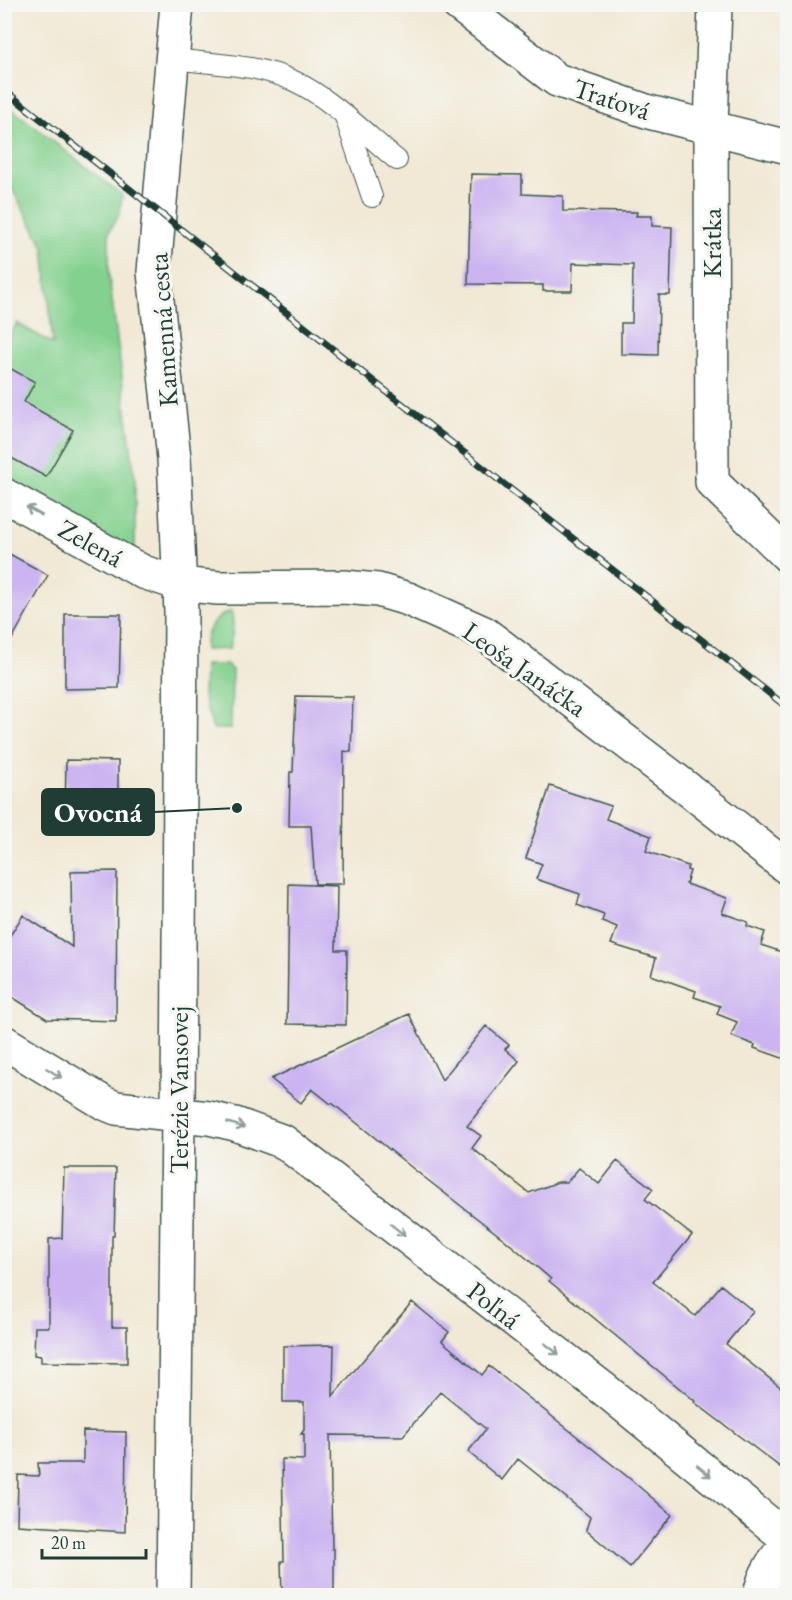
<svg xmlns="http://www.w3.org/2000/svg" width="792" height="1600" font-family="'EB Garamond',serif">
<rect width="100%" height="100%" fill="#f6f6f2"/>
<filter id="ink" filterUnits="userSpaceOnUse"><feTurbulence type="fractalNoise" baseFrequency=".0167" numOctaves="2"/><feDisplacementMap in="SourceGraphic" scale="12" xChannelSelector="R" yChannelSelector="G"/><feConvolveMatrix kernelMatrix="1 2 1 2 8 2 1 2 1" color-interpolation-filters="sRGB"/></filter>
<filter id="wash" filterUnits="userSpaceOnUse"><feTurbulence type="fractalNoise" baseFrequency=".008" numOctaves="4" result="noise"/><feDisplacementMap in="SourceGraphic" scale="24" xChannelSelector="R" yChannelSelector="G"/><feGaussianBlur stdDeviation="1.35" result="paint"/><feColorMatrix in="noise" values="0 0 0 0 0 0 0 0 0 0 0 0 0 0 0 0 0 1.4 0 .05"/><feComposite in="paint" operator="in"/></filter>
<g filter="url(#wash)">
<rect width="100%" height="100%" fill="#f1e9d5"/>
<path fill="#84d18f" stroke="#528762" stroke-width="1.5" d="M4,103L122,195L120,213L109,232V276L135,479V556L5,480V345L17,323L53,344L44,247L5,176Z
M231,611C235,623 232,638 229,649L205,650C203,632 214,617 231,611Z
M204,665H227L232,670L231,729H213L203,697Z"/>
<g id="blocks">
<path fill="#cbb4f1" d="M471,174L522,175V194L563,196V211L637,212L636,216H652V226L672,227L670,295H659L658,355L621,354V323H632L633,265L573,263L572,291H543V285L468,284Z
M4,365L35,382L24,402L73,430L46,477L4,454Z
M4,551L48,575L4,653Z
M65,614H121L119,688L65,689Z
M296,696L353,697L351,752L344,751L343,884H315L311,826H289L290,772H293Z
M66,760L118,761V816L65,815Z
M550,786L611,806L606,819L651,836L646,851L688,866L687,870L690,871L686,884L727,898L722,913L748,922L747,926L765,932L761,945L788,954V1060L754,1048L755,1045L731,1036L737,1022L717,1014L720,1006L694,997L696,991L651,975L656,958L611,944L617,927L602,921L604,915L577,905L580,894L536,879L542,864L526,858Z
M117,871L116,1021L47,1019L4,992V945L23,915L72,947L71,872Z
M289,884L337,886L336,950H347L346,1025L287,1024Z
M409,1014L442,1080L486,1026L509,1045L505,1049L519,1061L467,1126L481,1136L472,1148L529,1193L558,1182H567L579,1168L599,1184L617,1161L653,1189L645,1199L692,1235L653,1282L695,1316L721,1285L753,1311L726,1344L788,1393V1473L694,1402L695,1401L549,1281L551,1279L505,1240L416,1171L332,1103L331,1104L312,1089L301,1103L271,1079Z
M64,1168H116L114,1236H112V1327H127V1363L41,1362V1356L34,1355L35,1327H49V1239L62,1238Z
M412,1302L449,1332L442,1341L482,1375L489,1366L629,1478L672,1515L630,1567L586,1530L590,1517L518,1459L502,1480L468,1452L486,1429L440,1392L403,1436L330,1435L332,1549H334V1596H282L281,1561H284L282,1459L304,1460V1434H301L304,1430V1402H283V1346L334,1345L333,1396Z
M83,1431L126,1432L125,1532L17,1525L18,1475L39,1476L38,1463H83Z"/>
</g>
</g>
<g filter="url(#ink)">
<use href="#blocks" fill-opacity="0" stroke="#3e574c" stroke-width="1.5"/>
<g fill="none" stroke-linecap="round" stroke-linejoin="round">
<g stroke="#3e574c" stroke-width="22">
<path id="lane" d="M172,59C213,64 257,64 294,81C329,97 367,135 397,160
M345,117L372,197"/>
</g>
<g stroke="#3e574c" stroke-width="36">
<path id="street" d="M458,4L557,80L649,112L788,147
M715,4L711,128L712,482L788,556
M4,495L143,572L180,584L218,588L344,587L378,590L408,599L484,633L684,786L788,868
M4,1042L104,1103L116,1108L209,1118L235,1124L284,1142L605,1390L788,1539
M173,1596L178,1115L181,612L174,458L154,272L177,4
M760,1596C763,1575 775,1559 788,1543"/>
</g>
<use href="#lane" stroke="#fff" stroke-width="20"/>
<use href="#street" stroke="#fff" stroke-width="33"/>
<g stroke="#1f3d34" stroke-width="7">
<path id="rail" d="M4,90L788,708"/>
</g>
<use href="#rail" stroke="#f6f6f2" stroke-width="4.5" stroke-dasharray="14" stroke-linecap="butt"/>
</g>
<defs><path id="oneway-shaft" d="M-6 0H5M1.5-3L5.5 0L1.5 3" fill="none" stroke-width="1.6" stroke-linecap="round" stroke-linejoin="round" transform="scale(1.5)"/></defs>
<g stroke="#8f9e9a">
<use href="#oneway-shaft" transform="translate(34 511) rotate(-151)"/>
<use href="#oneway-shaft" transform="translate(54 1073) rotate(32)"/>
<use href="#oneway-shaft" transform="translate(236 1125) rotate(16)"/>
<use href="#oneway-shaft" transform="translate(398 1230) rotate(38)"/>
<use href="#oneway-shaft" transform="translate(552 1349) rotate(38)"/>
<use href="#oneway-shaft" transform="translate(704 1471) rotate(39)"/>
</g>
</g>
<g text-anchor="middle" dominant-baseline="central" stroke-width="6" stroke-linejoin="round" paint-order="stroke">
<g font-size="27" fill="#1f3d34" stroke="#f6f6f2">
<text transform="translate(612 99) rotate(18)">Traťová</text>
<text transform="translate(711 243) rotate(-90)">Krátka</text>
<text transform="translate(163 330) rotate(-94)">Kamenná cesta</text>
<text transform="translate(91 543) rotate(29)">Zelená</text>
<text transform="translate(525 669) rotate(35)">Leoša Janáčka</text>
<text transform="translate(178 1090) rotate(-90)">Terézie Vansovej</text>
<text transform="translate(494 1305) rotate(38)">Poľná</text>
</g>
</g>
<path fill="none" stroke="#1f3d34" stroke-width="2" d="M237 808L154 812"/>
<circle fill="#1f3d34" stroke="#f6f6f2" stroke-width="2" cx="237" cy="808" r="6"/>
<rect fill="#1f3d34" stroke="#1f3d34" stroke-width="2" x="42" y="789" width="112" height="46" rx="6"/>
<g font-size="28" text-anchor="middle" font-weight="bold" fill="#fff">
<text x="98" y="822">Ovocná</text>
</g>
<rect width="792" height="1600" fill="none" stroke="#f6f6f2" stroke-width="24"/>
<path d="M42 1549v9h104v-9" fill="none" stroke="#1f3d34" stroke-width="3"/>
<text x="51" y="1549" font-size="18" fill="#1f3d34" stroke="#f6f6f2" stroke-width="4.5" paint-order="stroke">20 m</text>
</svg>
